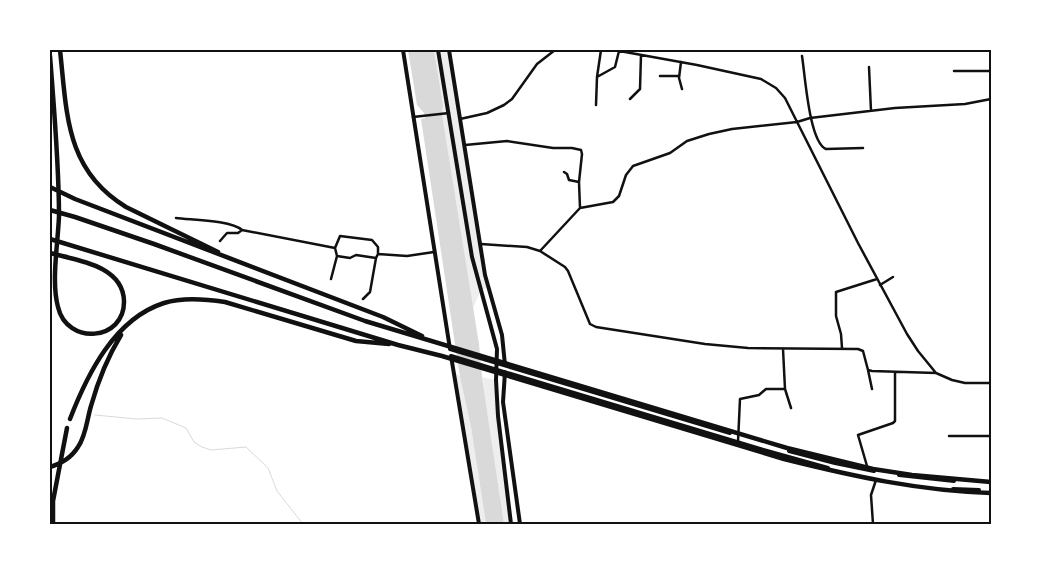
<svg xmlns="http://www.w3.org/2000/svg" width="1041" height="574" font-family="Mulish,sans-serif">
<rect width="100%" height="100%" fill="#fff"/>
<path fill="#eee" d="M434,50H449L488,287L481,290L473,308L442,114L443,105Z
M453,370L460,377L471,427L486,524H479Z
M482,377L496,380L511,524H504Z"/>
<path fill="#d9d9d9" d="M408,50H434L443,105L442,114L479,344L482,377L504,524H486L471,427L460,377L421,119L425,118L424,113L417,105Z"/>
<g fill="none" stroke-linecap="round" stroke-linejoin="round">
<path stroke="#d9d9d9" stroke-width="1" d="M95,415L136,419L162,418L186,428L194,442L202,447L211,450L246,447L268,468L277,491L303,524"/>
<path stroke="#111" stroke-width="2.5" d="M614,50L697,65L761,79L776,88L785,98L858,243L907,334L918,351L936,373L952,380L965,383H991
M802,56C805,74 809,142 826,149L863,148
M681,62L679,78L682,89
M869,67L871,111
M954,71H991
M660,76H679
M597,77L615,67L619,51
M630,99L640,89L641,55
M596,105L597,77L601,50
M413,117L449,113
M460,119L487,113L504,105L512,99L537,64L555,50
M465,145L507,141L553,148H572L581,150L582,154L579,182L580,208
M564,172L567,174L569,180L579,182
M176,218C191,220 231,220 242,230L335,248
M220,241L227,233H238L242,230
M481,244L527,247L540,251L565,267L568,271L590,324L596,327L705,344L748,348L858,349L863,351L868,370L872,371L936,373
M540,251L580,208L613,202L619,196L626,175L633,166L670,153L687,141L709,134L732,129L797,122L810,118L895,108L965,104L991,99
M337,256L350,258L356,255L376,258L378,254L407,256L434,252
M331,279L337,256L335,248L340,236L372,240L378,247V254
M880,285L893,277
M363,299L370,292L376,258
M842,348L841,334L836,316V292L877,279
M783,349L785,389L791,408
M868,370L872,389
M949,436H991
M738,442L740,399L759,395L766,389H785
M867,466L858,435L893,423L895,421V372
M873,524L871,495L876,480"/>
<path stroke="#111" stroke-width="4" d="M403,50L450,349
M438,50L472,257L497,349L496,380L498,416L511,524
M449,50L485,275L502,335L505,365
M450,349L730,433
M451,356L767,451L828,468
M451,356L479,524
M505,372L503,402L520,524
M789,451L835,463L874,471
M899,475L954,481
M953,489L979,490"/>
<path stroke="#111" stroke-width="4.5" d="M60,50C67,113 65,170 126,207L218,252
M50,56C54,109 59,163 59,216C58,243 51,282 58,307C67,346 125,341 124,301C123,265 76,260 50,253
M50,187L75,199L383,317L422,336
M50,210L75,217L154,244L365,321L787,448L873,469L912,475L991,482
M50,239L398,345L442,356L784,459C852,476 920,491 991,493
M70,419C87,375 114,319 164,303C183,297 205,299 225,302L356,341L389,344
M50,467C62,463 71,458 78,447C86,436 87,419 91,406C98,381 107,358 121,335
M53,524V501L67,428"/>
</g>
<rect width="1041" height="574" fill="none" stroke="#ffffff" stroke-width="102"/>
<rect x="51" y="51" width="939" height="472" fill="none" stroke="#111" stroke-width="2"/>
</svg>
